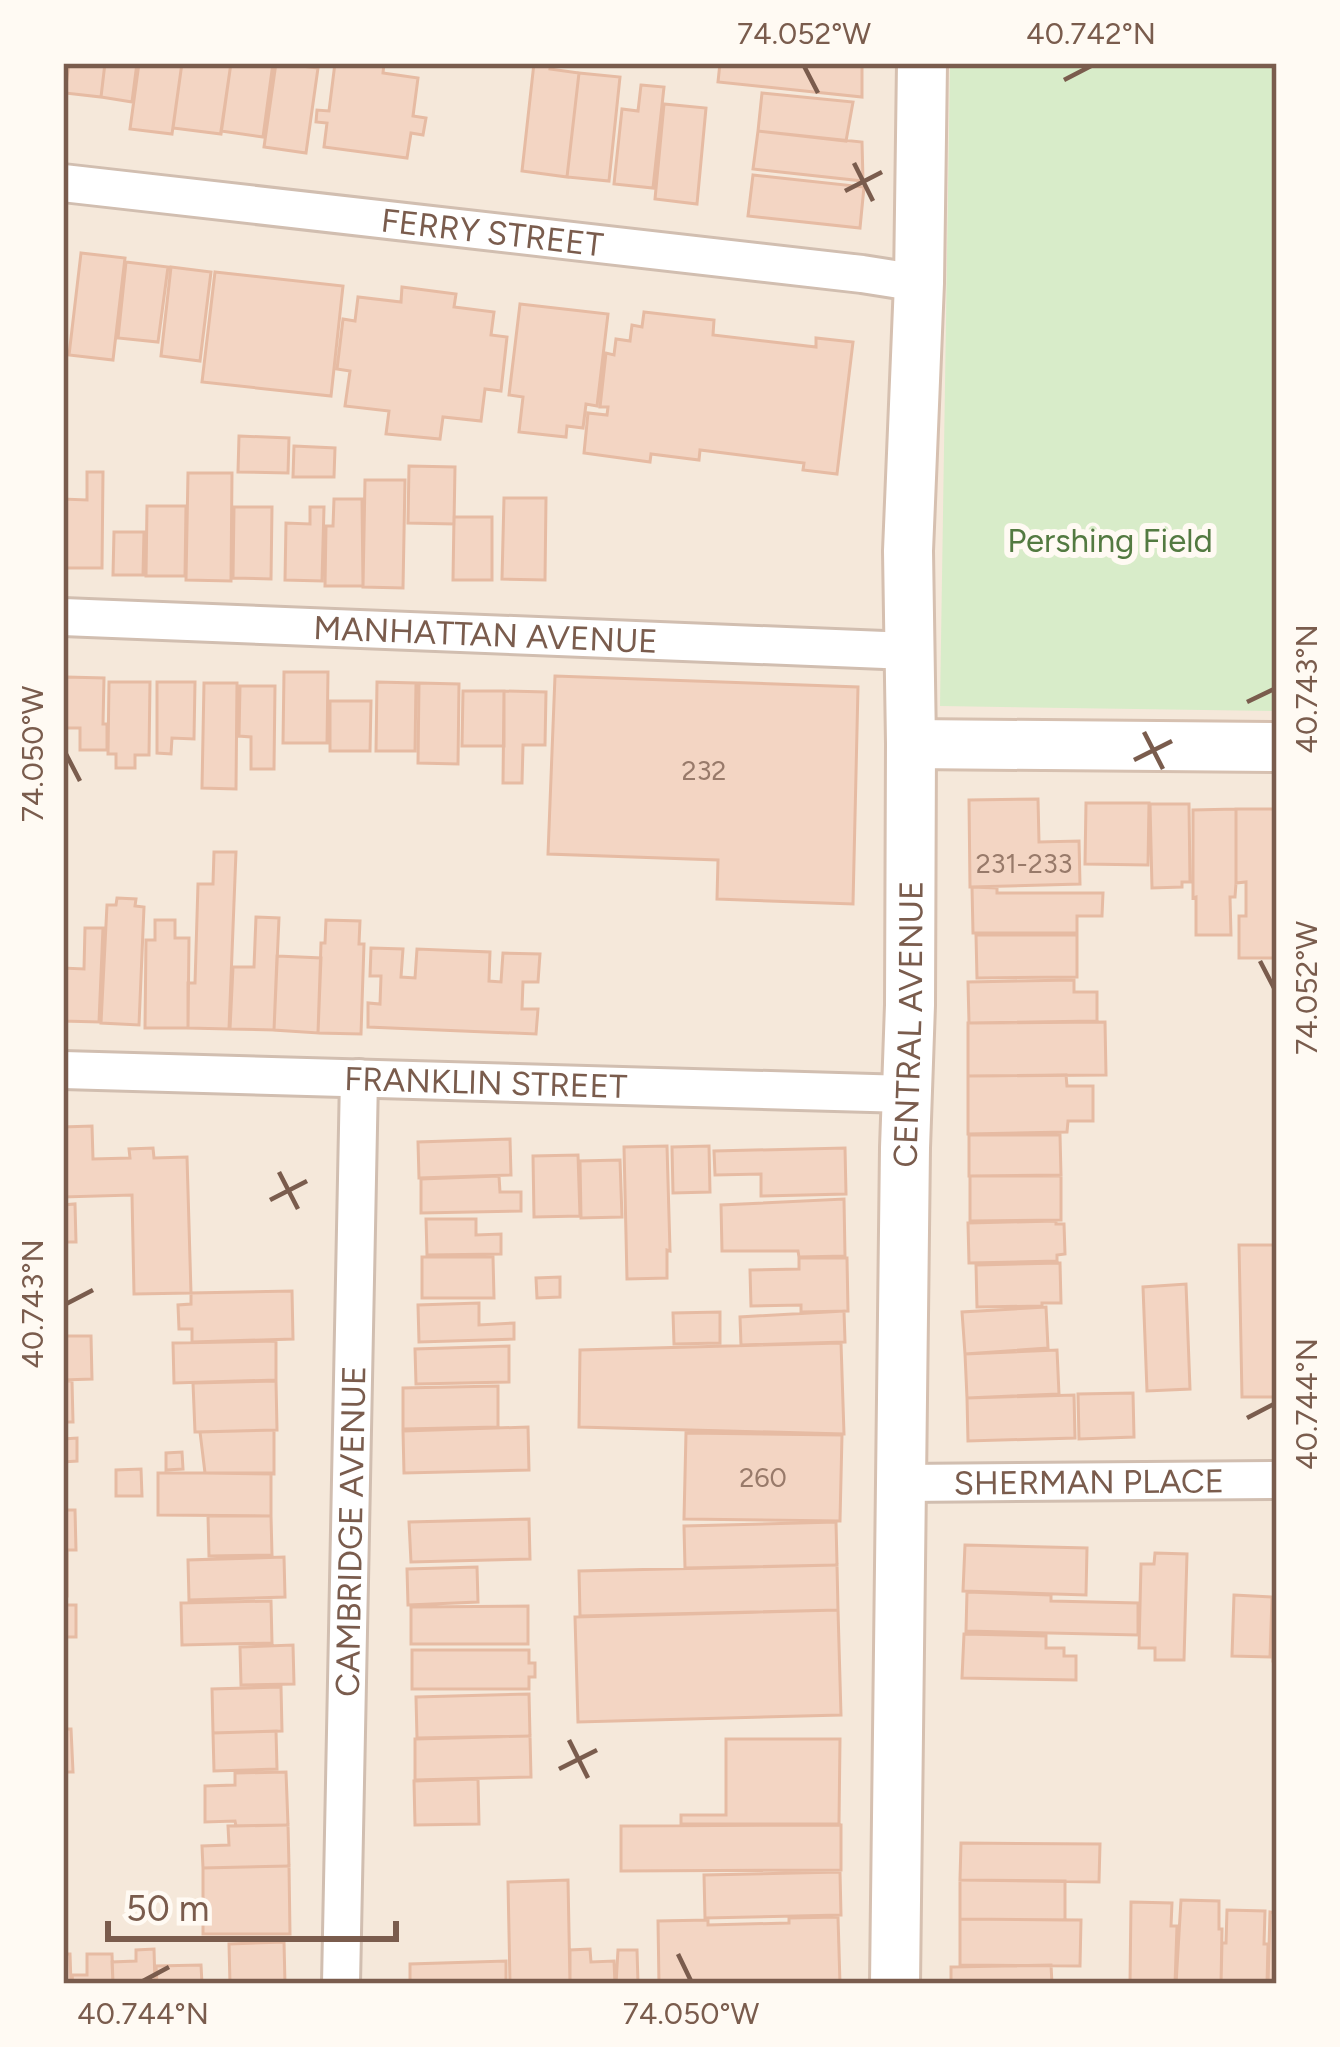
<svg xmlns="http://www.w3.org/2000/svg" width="1340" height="2047" font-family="Figtree,sans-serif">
<rect width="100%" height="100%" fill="#fdf6ec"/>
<path fill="#f5e8da" d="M63,63H1277V1984H63Z"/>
<path fill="#d8ecc9" d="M950,63H1277V711L940,706Z"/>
<path fill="#f3d5c3" stroke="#e6bba3" stroke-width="3" d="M69,63H105L101,97L65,93Z
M105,63H137L132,102L101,97Z
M139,63H182L172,134L130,129Z
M182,63H231L221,134L173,128Z
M231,63H273L263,137L221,131Z
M276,63L318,68L306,153L264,147Z
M335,63H384L383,73L418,78L413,116L426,118L423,135L411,133L407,158L324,147L327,123L316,122L317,110L329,111Z
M534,63H551L550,69L579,73L567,177L522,171Z
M720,63H862V97L718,82Z
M579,73L620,77L609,181L567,177Z
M641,85L664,87L653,188L614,184L622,109L638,111Z
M762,93L853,102L846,141L758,131Z
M664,104L706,108L697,204L655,199Z
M758,131L862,142L863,181L753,169Z
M753,175L864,187L860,228L748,216Z
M81,253L125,258L113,360L69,355Z
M126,262L168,267L158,342L118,338Z
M171,267L211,272L200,361L161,356Z
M215,272L343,286L331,396L202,382Z
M402,287L456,294L454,307L494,312L491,335L507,337L501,391L485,389L481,421L443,417L440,439L386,434L389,411L345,406L350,371L337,369L343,319L355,321L358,297L401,302Z
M520,304L608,314L597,406L586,404L583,428L567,426L566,437L519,432L523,397L509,395Z
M644,312L714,320L713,335L816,347V338L853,342L837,474L803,470L804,463L700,450L699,460L651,454L650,462L584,453L588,413L607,415L608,407H600L606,353L614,355L616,339L630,341L632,325L642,327Z
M239,436L289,438L288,473L238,472Z
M294,446L335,448L334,477H293Z
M409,466L455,467L454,524L408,523Z
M87,472H103L102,568H63V499L87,500Z
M188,473H232L231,581L186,580Z
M365,480H405L403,588L363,587Z
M504,498H546L545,580L502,579Z
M334,499H362L363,586H325L326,526H333Z
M147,506H186L185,576H146Z
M234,507H272L271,579L233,578Z
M310,507H324L322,581L285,580L286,523L310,524Z
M454,517H492V580H453Z
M114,532H144L143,575H113Z
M284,672H328L327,743H283Z
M555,676L858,687L853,904L717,899L718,860L548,854Z
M66,677L104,678L103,724H107V750H80V728H65Z
M109,682H150L149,755H135V768H116V754H108Z
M157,682H195L194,739L172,738L171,754L157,753Z
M377,682L416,683L415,751H376Z
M204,683H237L236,789L202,788Z
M419,683L459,684L458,764L418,763Z
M240,686H275L274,769H251V737L239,736Z
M463,691H504V746H462Z
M504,691L546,692L545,745H523L522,783H503Z
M330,701H371L370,751H330Z
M1038,799L1039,842L1079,841L1080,884L970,887L969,800Z
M1086,803H1149L1148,865L1085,864Z
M1150,804H1189L1190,882H1182V887L1152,888Z
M1236,809V883L1235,897H1230L1231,935H1196V897L1193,898V810Z
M1236,809H1277V958H1239V916H1246V882L1236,883Z
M214,852H236L229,1029L188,1028V983H195L198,884H213Z
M972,887L997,888V893H1103L1102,916H1077V933H973Z
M117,898L136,899L135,906L144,907L139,1025L101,1023L107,905H116Z
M256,917L279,918L274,1030L230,1029L233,967H254Z
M155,920H175V938H189L188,1028H145L146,940H155Z
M326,920L360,921L359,944H364L361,1034L318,1033L321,943H325Z
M85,928H103L99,1022L63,1021V968L84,969Z
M976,935H1077V977L977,978Z
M371,948L403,949L401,977L415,978L417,949L490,952L489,981L501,982L503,953L540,954L538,982H523L522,1009H538L536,1034L368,1027V1003L380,1004L381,976H370Z
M277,956L321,958L318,1033L274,1030Z
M1074,980V992H1097V1021L969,1023L968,982Z
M1105,1022L1106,1075L968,1076V1023Z
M1066,1075L1067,1086H1093V1121H1068L1067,1132L968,1134V1076Z
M92,1126L93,1159L130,1158L129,1149L153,1148L154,1158L187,1157L191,1293L134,1294L132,1195L63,1197V1127Z
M969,1135H1060L1061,1175L969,1176Z
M510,1139L511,1175L419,1178L418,1142Z
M667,1146L670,1251L667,1250V1278L627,1279L624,1147Z
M709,1146L710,1192L673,1193L672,1147Z
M845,1148L846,1194L761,1196V1174L715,1175L714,1151Z
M578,1155L580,1216L534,1217L533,1156Z
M620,1160L622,1217L581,1218L580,1161Z
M499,1176L500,1192H521V1211L421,1213V1179Z
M970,1176H1061V1220L970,1221Z
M844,1199L845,1256L799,1257L798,1251H722L721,1205Z
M75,1204L76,1242H63V1205Z
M426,1219H476V1235L501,1234V1254L427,1255Z
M1056,1221V1224H1064L1065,1254L1057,1255V1261L969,1263L968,1223Z
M1239,1245H1277V1397H1242Z
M422,1257H493L494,1298H422Z
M799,1258H847L848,1311L801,1312V1305L751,1306L750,1270L799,1269Z
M1060,1263L1061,1303H1042V1306L977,1307L976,1265Z
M560,1277V1297L537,1298L536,1278Z
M1186,1284L1190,1389L1147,1391L1143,1287Z
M292,1291L293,1339L192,1342V1329H179L178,1305L191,1304V1293Z
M479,1303V1325L514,1323V1339L419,1342L418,1305Z
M1046,1307L1048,1348L965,1354L962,1312Z
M844,1311L845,1342L741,1345L740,1317Z
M720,1312V1343L674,1344L673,1313Z
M63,1336H91L92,1379L63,1380Z
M276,1341V1380L174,1383L173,1343Z
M841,1343L844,1434L579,1427L580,1350Z
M509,1346V1382L416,1384L415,1349Z
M1057,1350L1059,1394L967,1398L965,1354Z
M63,1381H72L73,1422H63Z
M276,1381L277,1430L195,1432L193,1383Z
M498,1386V1427L403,1429V1388Z
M1133,1393L1134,1437L1079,1439L1078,1394Z
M1074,1395L1075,1438L968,1441L967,1398Z
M528,1427L529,1470L404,1473L403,1431Z
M274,1430V1474L205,1473L200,1432Z
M686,1433L842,1435L840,1521L684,1519Z
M77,1438V1461L63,1462V1439Z
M182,1452L183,1469L166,1470V1453Z
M141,1469L142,1496H116V1470Z
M158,1473H271V1516L158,1515Z
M63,1510H75L76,1550H63Z
M208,1516H271L272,1555L209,1556Z
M529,1519L530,1559L411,1562L409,1522Z
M836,1522L837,1565L685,1568L684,1526Z
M965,1545L1087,1548L1086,1595L963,1591Z
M63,1550H67V1596H63Z
M1155,1553L1187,1554L1184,1660H1155V1648H1139L1141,1564H1154Z
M284,1557L285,1597L189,1600L188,1560Z
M837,1565L838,1610L580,1616L579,1571Z
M477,1567L478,1602L408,1605L407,1569Z
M1275,1588H1277V1661H1273Z
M967,1592L1051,1595V1601L1138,1603V1635L966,1631Z
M1234,1595L1272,1597L1270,1657L1232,1656Z
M271,1601L272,1643L182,1645L181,1603Z
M63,1605H76V1637H63Z
M528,1606V1644H411V1607Z
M838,1610L841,1715L578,1722L575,1617Z
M964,1634L1046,1636V1648H1064V1656H1076V1680L962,1678Z
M293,1645L294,1684L241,1685L240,1647Z
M412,1650H529V1663H535V1677H529V1689H412Z
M281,1687L282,1731L213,1733L212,1689Z
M529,1694L530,1736L417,1738L416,1697Z
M63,1729H71L73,1772H63Z
M276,1731L277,1769L214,1771L213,1733Z
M530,1736L531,1777L415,1780V1739Z
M726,1739H840L839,1824H681V1815H726Z
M286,1772L288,1825L236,1826L235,1821L205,1822V1786L235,1785V1773Z
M478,1779L479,1824L415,1825L414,1781Z
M288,1825L289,1866L203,1868L202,1846L229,1845L228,1826Z
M841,1825V1870L621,1871V1826Z
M961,1843L1100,1844L1099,1882L960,1880Z
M289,1866L290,1934H203V1868Z
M840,1872L841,1915L705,1918L704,1875Z
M568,1880L570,1984H510L508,1882Z
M960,1880L1065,1881V1920L960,1919Z
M1181,1900L1219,1901V1929H1222L1221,1984H1176Z
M1131,1902L1172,1903L1171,1926H1177L1175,1984H1130Z
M1227,1910L1265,1911L1264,1944H1268L1267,1984H1221L1222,1943H1226Z
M1270,1912L1277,1913V1984H1268Z
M838,1917L840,1984H659L658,1921L708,1920V1925L789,1923V1918Z
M960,1919L1081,1920L1080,1966L960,1965Z
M284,1942L285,1984H230L229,1944Z
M154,1949L155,1984H113L112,1962L136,1961V1950Z
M590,1949L591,1962L614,1961L615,1984H570V1950Z
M618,1950H637L638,1983L657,1982V1984H616Z
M63,1954H70L71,1984H63Z
M87,1954H112L113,1984H73L72,1975H87Z
M506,1961V1984H410V1964Z
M201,1965L202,1984H157L156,1966Z
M1051,1965L1052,1984H951V1967Z"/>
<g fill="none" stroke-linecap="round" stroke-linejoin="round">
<g stroke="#d1beb0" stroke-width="42">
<g id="street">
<path id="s1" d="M63,183L862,274L919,283"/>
<path id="s2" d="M63,617L909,651"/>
<path id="s3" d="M63,1070L907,1094"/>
<path id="s4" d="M903,1483L1277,1480"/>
<path id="s5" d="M341,1984L359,1078"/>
</g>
</g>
<g stroke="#d6c0b0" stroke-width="54">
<g id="secondary">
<path d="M911,744L1277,747"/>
<path id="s6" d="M895,1984L905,1148L910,1005L911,744L908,551L919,283L922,63"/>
</g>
</g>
<use href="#street" stroke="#fff" stroke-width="36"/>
<use href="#secondary" stroke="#fff" stroke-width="48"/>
</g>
<path fill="none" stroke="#7a5c4d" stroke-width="4.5" d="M804,66L818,93M1064,80L1091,66M854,163L873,201M845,191L882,172M1247,702L1274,689M1144,732L1163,769M66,754L80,781M1134,760L1172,741M1260,961L1274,988M279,1172L298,1209M270,1200L307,1181M66,1304L93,1290M1247,1418L1274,1404M569,1740L588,1778M559,1769L597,1750M678,1954L691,1981M143,1981L169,1967"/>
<g text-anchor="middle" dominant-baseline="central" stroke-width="12" stroke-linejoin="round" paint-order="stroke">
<g font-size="27" fill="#987a6a">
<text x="704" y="770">232</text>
<text x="1024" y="863">231-233</text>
<text x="763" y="1477">260</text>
</g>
<g font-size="33" fill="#7a5c4d" stroke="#fffaf3">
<text stroke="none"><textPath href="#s1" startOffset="432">FERRY STREET</textPath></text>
<text stroke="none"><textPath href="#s2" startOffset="423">MANHATTAN AVENUE</textPath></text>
<text stroke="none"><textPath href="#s6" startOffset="960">CENTRAL AVENUE</textPath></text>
<text stroke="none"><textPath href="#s3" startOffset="423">FRANKLIN STREET</textPath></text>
<text stroke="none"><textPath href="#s4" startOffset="186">SHERMAN PLACE</textPath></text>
<text stroke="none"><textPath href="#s5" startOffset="453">CAMBRIDGE AVENUE</textPath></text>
</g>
<g font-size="33" fill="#537a41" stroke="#fffaf3">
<text x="1110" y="540">Pershing Field</text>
</g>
</g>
<rect width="1340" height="2047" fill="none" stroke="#fffaf3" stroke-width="132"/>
<path d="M108 1921v18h288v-18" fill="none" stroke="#7a5c4d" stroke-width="6"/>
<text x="126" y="1921" font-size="36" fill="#7a5c4d" stroke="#fffaf3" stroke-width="9" paint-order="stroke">50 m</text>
<rect x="66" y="66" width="1208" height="1915" fill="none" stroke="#7a5c4d" stroke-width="4.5"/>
<g font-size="30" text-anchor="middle" fill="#7a5c4d">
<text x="804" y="44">74.052°W</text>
<text x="1091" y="44">40.742°N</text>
<text transform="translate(1307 689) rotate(-90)" y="10">40.743°N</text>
<text transform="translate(33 754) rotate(-90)" y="10">74.050°W</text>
<text transform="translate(1307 988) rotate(-90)" y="10">74.052°W</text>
<text transform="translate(33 1304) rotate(-90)" y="10">40.743°N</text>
<text transform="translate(1307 1404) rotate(-90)" y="10">40.744°N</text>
<text x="143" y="2024">40.744°N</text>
<text x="691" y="2024">74.050°W</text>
</g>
</svg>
